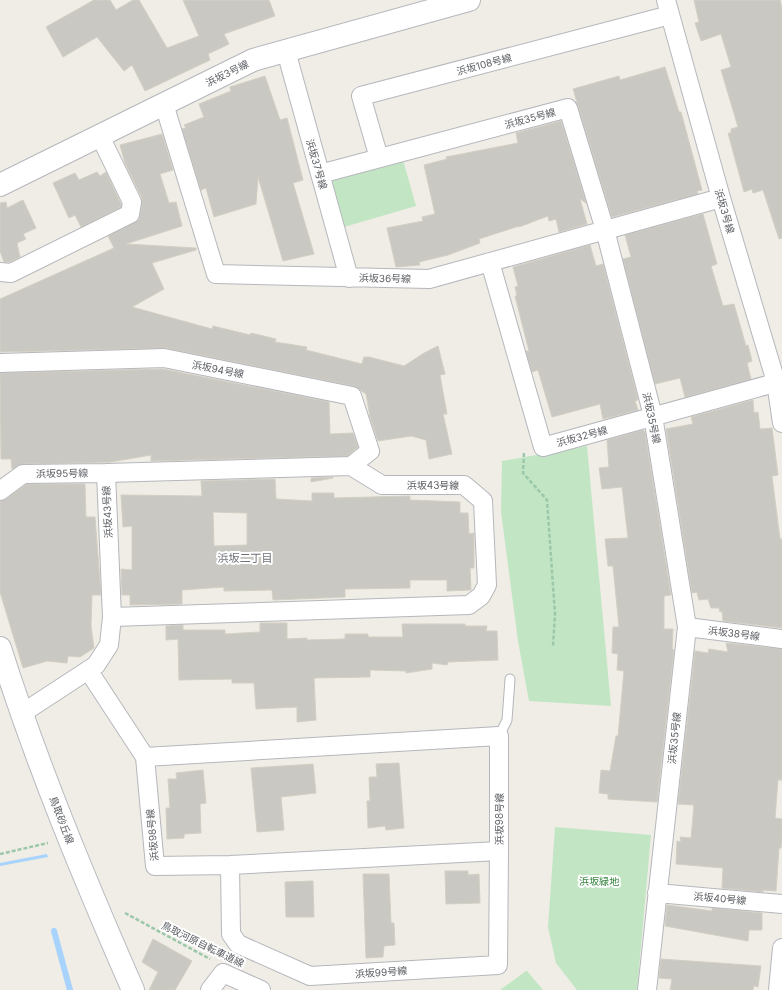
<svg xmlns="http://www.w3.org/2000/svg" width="782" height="990" font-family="Inter,'Noto Sans JP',sans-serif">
<rect width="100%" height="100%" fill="#efede5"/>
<path fill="#c2e6c4" d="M403,160L416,206L344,227L330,181Z
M587,446L611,706L529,701L518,641L501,512L502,461Z
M555,827L651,835L637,990H577L556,963L548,927Z
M527,971L543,990H500L526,971Z"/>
<path fill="#a7d3fd" d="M47,854L48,857L0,866V863Z"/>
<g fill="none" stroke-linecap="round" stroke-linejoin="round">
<path stroke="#a7d3fd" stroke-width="6" d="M54,931L70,990"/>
</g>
<path fill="#cac8c2" stroke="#d4cfc3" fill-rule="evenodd" d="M94,0H110L116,10L133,0H139L167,48L199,36L183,0H269L275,16L224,34L229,44L208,54L210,60L145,91L132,65L124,71L97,37L63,57L46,27Z
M694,0H780L782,8V238L779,239L763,190L753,193L752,189L744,192L728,133H731V129L738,127L721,70L731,67L721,34L701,41L695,23L699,22Z
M665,67L679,112H681L702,190L697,191L698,194L612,217L573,89L619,76L620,80Z
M265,76L280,120L287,118L303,180L293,183L314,254L283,261L258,177L256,204L214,217L206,188L201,190L182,129L186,128L184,125L204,117L199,104L231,91L230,87Z
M561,121L586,203L580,199L587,224L559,232L556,219L549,221L548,216L519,227V226L479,239L480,243L448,255L419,262L420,265L396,267L387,228L423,221L422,217L435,214L424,165L447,159L446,157L518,143L516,133Z
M162,134L173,170L160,174L169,203L176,202L182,226L126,244L196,248V250L152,263L164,289L132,307L212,329L213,326L250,335L251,333L276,339L275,342L307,347L306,350L362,364L364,357H369L404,366L424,353L438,346L445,374L440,375L447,414H443L452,454L429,459L426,440L411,436L378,441L370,417L366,394L354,386L166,348L0,352V299L114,248L108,236L139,220L142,204V198L125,163L120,145Z
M97,172L100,176L106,172L121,204V207L81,227L75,215L69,218L53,183L75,173L79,180Z
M23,200L36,228L23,234L26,239L17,243L20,257L9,262H4L0,251V203L6,202L7,208Z
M703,214L717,264L711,266L723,306L734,304L746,346L748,345L752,361L747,363L751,379L685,397L680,378L655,384L623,259L631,257L625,235Z
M590,245L596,266L603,264L638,400L635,401L638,410L603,419L600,404L552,417L538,370L532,372L526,351H529L515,296H517L515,287L518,286L513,267Z
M163,369L329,402L330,434L353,433L358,447L347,456L151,461V455L111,462L23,464L12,469L11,459H1L0,373Z
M753,400L754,413L758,412L760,429L772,428L778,475L772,476L780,539H782V628L723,621L722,611L720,612L719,608H711L708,599L699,600L697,592L692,593L666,429L693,424L691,417Z
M643,430L645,432L671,595L664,596V629H673L672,649L674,650L657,802L608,799V794L599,793L601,770L610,771L616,736H618L624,671L617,670L618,654L612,653L613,627H619L613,566H608L605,539L628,538L622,487L602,489L599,468L609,467L607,440Z
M333,477V478L311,482V478Z
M275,479L276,499L312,501V493H334V498L410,496V500L460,502V513H468L469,534L474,533V568H470L471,590L447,591V580H410V588L345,589V597L273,600L272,590L224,591V587L182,590V604L130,605V595H122L121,569L132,570V526L123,527L121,495L202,496L201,481ZM213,512L247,513V545L214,546Z
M27,484H85L86,517H95L101,595H92L91,626L94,648L80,657L68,656L67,663L47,661L23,668L0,592V501L6,499Z
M260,623H287V639L307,638V640L345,639V634H368V637H403L402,624H465V626H487L486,631H497L498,660L448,662L447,665L432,663V669L406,673V671L370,670V677L314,678L316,720L297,722V707L256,709L254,683H232V679L179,680L178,639L166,640V626L183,625V630H225V634L260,632Z
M726,643L782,649V780H778L775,818L782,819V837L781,848H779L776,891L763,890V892L722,888L723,868L676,864L677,841L681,842L680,837L691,838L694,805L678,804L695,651L708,653L709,649L728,652Z
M399,763L404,828L386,830L385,826L368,828L367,801H370L369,777H377L376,764Z
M313,764L316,793L281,797L284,830L257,832L251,768Z
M203,770L206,803L200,804L201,833L184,834V838L167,839L166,808H170L168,779H177L176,773Z
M445,871H468V875L479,874L480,903L446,904Z
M363,874H389L391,923H394L395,945L384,946L383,957L366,958Z
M313,881L314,917H286L285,882Z
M667,905L712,911V908L762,913V930H749L748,941L665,926Z
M153,939L192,961L175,990H149L158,972L142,962Z
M661,959L761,966L758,987L754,986L753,990H670L672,979L659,978Z"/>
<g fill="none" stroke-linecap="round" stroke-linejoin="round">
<g stroke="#b5b7bc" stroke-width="11">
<path id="service" d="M499,736L507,720L510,679"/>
</g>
<g stroke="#b5b7bc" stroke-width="20">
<path id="minor" d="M666,0L721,198L776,382L782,423
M286,51L349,278
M164,104L216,274L429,279L721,198
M379,158L361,96L670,15
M320,174L568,108L605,230L653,416L687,627L647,990
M490,262L543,447L782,381
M0,272L11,273L130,214L132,202L100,136
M0,363L164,358L352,396L370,451L351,466
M0,491L23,474L106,473
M687,627L782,639
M88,670L145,757L499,736V851L230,865L155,866L145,757
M21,714L96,665L109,645L112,617L106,473L351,466L382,485H464L483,501L487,585L481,596L469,605L112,617
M230,865L231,934L238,944L310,976L498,965L499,851
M657,893L782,904
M210,990L223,973L261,990
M778,990L782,948"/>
</g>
<g stroke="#b5b7bc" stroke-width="24">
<path id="tertiary" d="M0,185L253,60L469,0"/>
</g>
<g stroke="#b6b9bf" stroke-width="24">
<path id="secondary" d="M0,648C37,765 84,878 133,990"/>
</g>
<path stroke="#9bc7aa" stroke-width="2.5" stroke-dasharray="4 2" stroke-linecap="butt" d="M524,453L523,473L547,500L555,614L553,646
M0,854L48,843
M125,913L210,959"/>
<use href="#service" stroke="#fff" stroke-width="9"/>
<use href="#minor" stroke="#fff" stroke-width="18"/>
<use href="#tertiary" stroke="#fff" stroke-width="22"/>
<use href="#secondary" stroke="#fff" stroke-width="22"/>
</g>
<g text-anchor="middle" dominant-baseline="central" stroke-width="4" stroke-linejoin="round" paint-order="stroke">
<g font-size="10" fill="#5d6065" stroke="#fff">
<text transform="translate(484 64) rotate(-15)">浜坂108号線</text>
<text transform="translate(227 73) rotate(-26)">浜坂3号線</text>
<text transform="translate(530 118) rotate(-15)">浜坂35号線</text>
<text transform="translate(317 164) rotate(74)">浜坂37号線</text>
<text transform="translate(725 211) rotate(74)">浜坂3号線</text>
<text transform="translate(385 278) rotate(1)">浜坂36号線</text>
<text transform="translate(218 369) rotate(11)">浜坂94号線</text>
<text transform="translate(652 418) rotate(78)">浜坂35号線</text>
<text transform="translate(582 436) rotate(-15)">浜坂32号線</text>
<text transform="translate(62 473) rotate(-1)">浜坂95号線</text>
<text x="433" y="485">浜坂43号線</text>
<text transform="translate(107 512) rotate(-93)">浜坂43号線</text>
<text transform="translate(734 633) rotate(7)">浜坂38号線</text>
<text transform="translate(674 738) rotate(-84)">浜坂35号線</text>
<text transform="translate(499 819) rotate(-90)">浜坂98号線</text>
<text transform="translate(62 820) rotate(69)">鳥取砂丘線</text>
<text transform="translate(152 835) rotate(-95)">浜坂98号線</text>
<text transform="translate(720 898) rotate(5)">浜坂40号線</text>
<text transform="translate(203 944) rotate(26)">鳥取河原自転車道線</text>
<text transform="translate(381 972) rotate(-4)">浜坂99号線</text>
</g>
<g font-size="10" fill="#36833e" stroke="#fff">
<text x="599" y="881">浜坂緑地</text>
</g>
<g font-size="11" fill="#6e7277" stroke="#fff">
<text x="245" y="558">浜坂二丁目</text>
</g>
</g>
</svg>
